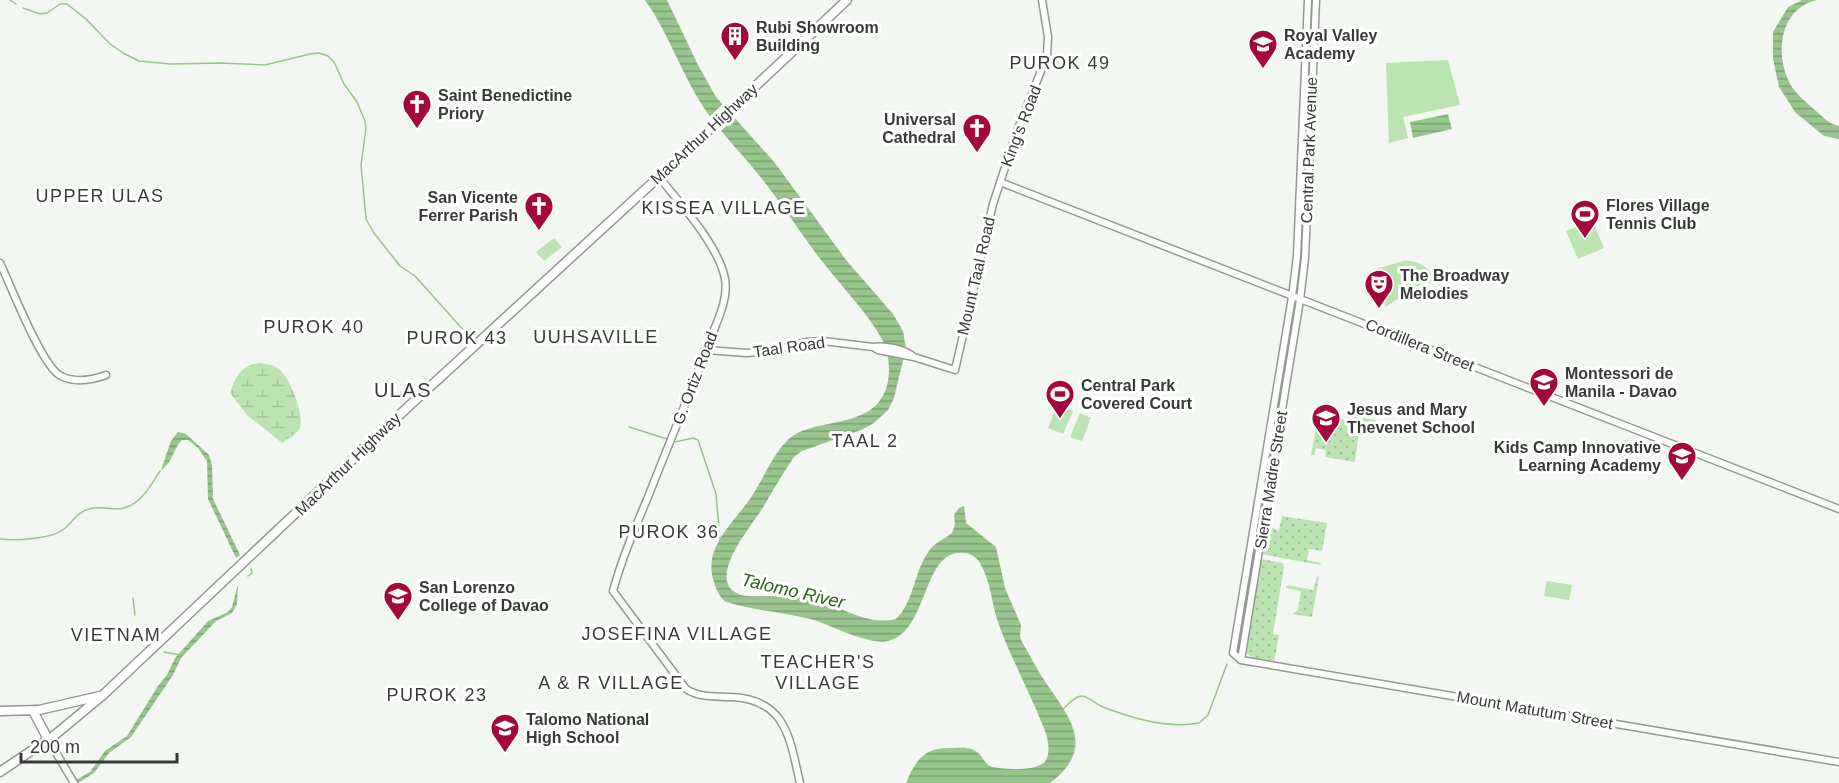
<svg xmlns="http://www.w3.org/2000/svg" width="1839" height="783" font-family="Arial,sans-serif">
<defs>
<pattern id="grass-dots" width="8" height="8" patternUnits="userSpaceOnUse" patternTransform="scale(1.5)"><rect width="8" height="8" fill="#bce3b2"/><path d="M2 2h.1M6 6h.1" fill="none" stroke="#a2c49a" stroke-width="1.8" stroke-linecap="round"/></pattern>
<pattern id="wetland-marsh" width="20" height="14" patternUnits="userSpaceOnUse" patternTransform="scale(1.5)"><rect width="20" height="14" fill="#bce3b2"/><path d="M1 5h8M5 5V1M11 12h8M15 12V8" fill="none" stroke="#a2c49a"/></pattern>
<pattern id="water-rules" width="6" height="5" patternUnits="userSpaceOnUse" patternTransform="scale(1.5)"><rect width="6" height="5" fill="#98c58d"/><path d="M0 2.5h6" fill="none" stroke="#7da174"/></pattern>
</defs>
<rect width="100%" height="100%" fill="#f2f7f1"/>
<path fill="url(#grass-dots)" d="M1347,416L1376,420L1375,423H1372L1359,432L1355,462L1325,457L1326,450L1316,448L1314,455H1311L1317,423L1336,424L1338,419L1346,420Z
M1268,514L1273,515L1271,527L1279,531L1282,516L1327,523L1322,551L1309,549L1307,560L1321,563L1320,565L1261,554Z
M1260,559L1283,563L1284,567L1273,634L1279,635L1274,663L1255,660L1245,652Z
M1317,576L1319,577L1312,617L1292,614L1298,610L1301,591L1286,588L1287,585L1313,590Z"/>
<path fill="url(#wetland-marsh)" d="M260,363C267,364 274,365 279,369C290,378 304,413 300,427C298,434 287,439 282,443L247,415L230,393C236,376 241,365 260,363Z"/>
<path fill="#bce3b2" d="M1448,60L1460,105L1403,117L1408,138L1389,143L1386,63Z
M1592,220L1604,248L1578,259L1566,231Z
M554,238L562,247L544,261L536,252Z
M1403,261C1418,259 1430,268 1436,281L1406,289L1407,293L1385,307L1376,269Z
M1057,405L1073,411L1063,434L1048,428Z
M1080,413L1091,418L1082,441L1070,437Z
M1547,581L1572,585L1569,600L1544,596Z"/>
<path fill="url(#water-rules)" d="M645,0H667L698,65L716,97L775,163L846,260L893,314L903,331L906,348L894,398L888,410L874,423L861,430L802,451L794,457C782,474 773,491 762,509C750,528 700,586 745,596C767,597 798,595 819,601C844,608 868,626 896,619C913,603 914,574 927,554C934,542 942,541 952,533L955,524L954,515L959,508L964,506L966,523L996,547L1005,588L1021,625L1020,636L1022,642C1030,655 1037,670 1046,683C1072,720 1095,749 1050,783H906C916,759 925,747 952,748C959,748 967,747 974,750C982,754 983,762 990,766C1001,770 1040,772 1046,760C1052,749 1046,732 1041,721C1028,689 1011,658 999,625C992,606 991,583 981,565C978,558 971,553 963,553C922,549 929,632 888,641C879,643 870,640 862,638C842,633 825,622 806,618C780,612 752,610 726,602C719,597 715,587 713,579C704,545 735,522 752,496C764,478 777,444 796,434C828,417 879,428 888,381C890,369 889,352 883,341C869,315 844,289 825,265C802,236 782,203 758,174C742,154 724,136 709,115C683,79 670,35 645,0Z
M1802,0H1817C1781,8 1775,50 1788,80C1793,92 1807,103 1816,111C1824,118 1829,124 1839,126V139L1824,136L1795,112L1779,87L1773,59V32L1788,7Z
M1448,114L1452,129L1413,138L1410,122Z
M178,432L186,434L209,455L212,465L213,499L240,555L236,558L208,499L207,461L198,448L188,440H182C172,450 173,463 161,470L171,441Z
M238,584L237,604L232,613L216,621L181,658L173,675L131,737L109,753L94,773L78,783L76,780L90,772L105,751L127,736L158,686L167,675L175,658L208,621L228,612L232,607Z"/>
<path fill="#f2f7f1" d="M725,102L737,115L719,133L708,118Z"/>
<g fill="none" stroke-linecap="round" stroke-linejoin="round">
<path stroke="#98c58d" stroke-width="1.5" d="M10,0L16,4
M23,8L40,14L47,13L60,4H67L86,19L110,44L123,53L139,61L171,64L220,63L265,65L310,54L319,53L328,56L334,62L344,84L357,102L365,121L366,128L361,165L366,219L374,233L400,266L415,276L466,333
M629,427L667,439
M675,442L693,438L698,440L716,494L720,540
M0,539C15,541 52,539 64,529C72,523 77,512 89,509C98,506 108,509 117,509C138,509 150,487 160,471
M248,576L252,573L251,569
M133,598L135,615
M164,652L180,655
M1063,709C1068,705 1074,696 1082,696C1089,697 1096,704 1103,707C1131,718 1168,729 1199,723L1208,715L1227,664"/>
<g stroke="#949893" stroke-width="9">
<path id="tertiary" d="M1308,0L1297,256L1292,297L1233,653L1241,660L1839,762
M659,177C680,203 719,246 725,279C729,301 715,325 708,345C689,396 668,446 648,497C635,528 622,558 613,591L686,689C700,698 715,696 731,697C787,699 790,740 800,783
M1000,182L1839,509
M0,263C11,286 42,367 61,376C75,383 92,380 106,375
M873,347L878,350L914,357L955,370L993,204L1017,131L1047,56L1048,37L1042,0
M706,350L747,353L770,351L806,342L823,341L873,347C885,345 904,349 914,357
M1241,660L1300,300L1305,258L1316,0
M48,739L74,783"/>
</g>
<g stroke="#949893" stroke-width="11">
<path id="trunk" d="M0,711L39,710L100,696
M33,711L48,739
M0,772L56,734L103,695L409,406L662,174L847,0"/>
</g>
<use href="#tertiary" stroke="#fff" stroke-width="6"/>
<use href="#trunk" stroke="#fff" stroke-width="8"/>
</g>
<defs>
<g id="building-pin" transform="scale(1.5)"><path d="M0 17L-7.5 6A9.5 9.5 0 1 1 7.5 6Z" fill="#a3073c" stroke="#fff"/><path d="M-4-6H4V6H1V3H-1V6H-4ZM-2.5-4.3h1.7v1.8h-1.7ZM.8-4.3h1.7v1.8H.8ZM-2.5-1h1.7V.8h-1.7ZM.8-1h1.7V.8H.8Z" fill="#fff"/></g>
<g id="school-pin" transform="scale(1.5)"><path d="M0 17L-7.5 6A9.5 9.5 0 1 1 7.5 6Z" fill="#a3073c" stroke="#fff"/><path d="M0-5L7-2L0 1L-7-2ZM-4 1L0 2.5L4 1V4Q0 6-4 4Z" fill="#fff"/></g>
<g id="church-pin" transform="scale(1.5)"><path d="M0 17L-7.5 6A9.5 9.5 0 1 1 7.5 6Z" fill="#a3073c" stroke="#fff"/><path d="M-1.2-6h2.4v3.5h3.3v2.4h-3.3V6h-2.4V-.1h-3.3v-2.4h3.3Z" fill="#fff"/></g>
<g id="stadium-pin" transform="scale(1.5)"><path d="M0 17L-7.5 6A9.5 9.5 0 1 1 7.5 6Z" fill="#a3073c" stroke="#fff"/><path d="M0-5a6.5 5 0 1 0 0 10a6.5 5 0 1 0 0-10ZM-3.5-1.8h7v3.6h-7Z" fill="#fff"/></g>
<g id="theatre-pin" transform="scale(1.5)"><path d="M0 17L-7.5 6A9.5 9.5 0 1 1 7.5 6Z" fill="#a3073c" stroke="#fff"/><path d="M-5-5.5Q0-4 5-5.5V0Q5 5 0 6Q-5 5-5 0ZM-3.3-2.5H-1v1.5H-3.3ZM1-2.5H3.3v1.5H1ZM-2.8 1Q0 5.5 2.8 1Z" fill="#fff"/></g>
<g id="university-pin" transform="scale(1.5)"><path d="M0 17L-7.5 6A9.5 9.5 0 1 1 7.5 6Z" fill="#a3073c" stroke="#fff"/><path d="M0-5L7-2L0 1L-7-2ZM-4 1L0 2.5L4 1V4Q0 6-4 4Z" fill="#fff"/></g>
</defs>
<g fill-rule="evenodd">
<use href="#building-pin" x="735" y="36"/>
<use href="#school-pin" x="1263" y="44"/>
<use href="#church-pin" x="417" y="104"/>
<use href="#church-pin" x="977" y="128"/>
<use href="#church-pin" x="539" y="206"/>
<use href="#stadium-pin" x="1585" y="214"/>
<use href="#theatre-pin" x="1379" y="284"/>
<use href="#school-pin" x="1544" y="382"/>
<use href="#stadium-pin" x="1060" y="394"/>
<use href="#school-pin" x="1326" y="418"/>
<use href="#school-pin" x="1682" y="456"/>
<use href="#university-pin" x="398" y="596"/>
<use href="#school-pin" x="505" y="728"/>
</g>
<g text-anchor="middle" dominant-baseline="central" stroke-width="6" stroke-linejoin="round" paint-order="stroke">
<g font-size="16" font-weight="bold" fill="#383a38" stroke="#fff" text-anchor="start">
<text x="756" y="27">Rubi Showroom<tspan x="756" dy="18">Building</tspan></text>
<text x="1284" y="35">Royal Valley<tspan x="1284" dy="18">Academy</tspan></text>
<text x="438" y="95">Saint Benedictine<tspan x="438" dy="18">Priory</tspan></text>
<text x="956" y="119" text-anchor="end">Universal<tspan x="956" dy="18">Cathedral</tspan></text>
<text x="518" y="197" text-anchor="end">San Vicente<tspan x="518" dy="18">Ferrer Parish</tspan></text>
<text x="1606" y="205">Flores Village<tspan x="1606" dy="18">Tennis Club</tspan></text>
<text x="1400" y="275">The Broadway<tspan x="1400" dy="18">Melodies</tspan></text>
<text x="1565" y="373">Montessori de<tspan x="1565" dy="18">Manila - Davao</tspan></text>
<text x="1081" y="385">Central Park<tspan x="1081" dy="18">Covered Court</tspan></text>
<text x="1347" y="409">Jesus and Mary<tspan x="1347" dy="18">Thevenet School</tspan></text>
<text x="1661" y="447" text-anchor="end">Kids Camp Innovative<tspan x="1661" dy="18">Learning Academy</tspan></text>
<text x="419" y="587">San Lorenzo<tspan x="419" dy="18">College of Davao</tspan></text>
<text x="526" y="719">Talomo National<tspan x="526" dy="18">High School</tspan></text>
</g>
<g font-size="16" fill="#383a38" stroke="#fff">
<text transform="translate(1021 126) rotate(-69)">King's Road</text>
<text transform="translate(704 134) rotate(-43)">MacArthur Highway</text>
<text transform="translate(1309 150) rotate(-88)">Central Park Avenue</text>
<text transform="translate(976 276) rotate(-77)">Mount Taal Road</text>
<text transform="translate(1420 345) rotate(22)">Cordillera Street</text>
<text transform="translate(789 347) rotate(-8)">Taal Road</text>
<text transform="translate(695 378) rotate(-69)">G. Ortiz Road</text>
<text transform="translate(348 464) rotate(-44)">MacArthur Highway</text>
<text transform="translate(1271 480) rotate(-81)">Sierra Madre Street</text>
<text transform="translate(1535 710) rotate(10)">Mount Matutum Street</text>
</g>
<g font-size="18" letter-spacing="1.5" fill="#383a38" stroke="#fff">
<text x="1060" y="63">PUROK 49</text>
<text x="100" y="196">UPPER ULAS</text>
<text x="724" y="208">KISSEA VILLAGE</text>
<text x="314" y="327">PUROK 40</text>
<text x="596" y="337">UUHSAVILLE</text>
<text x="457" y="338">PUROK 43</text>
<text x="865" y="441">TAAL 2</text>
<text x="669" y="532">PUROK 36</text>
<text x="677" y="634">JOSEFINA VILLAGE</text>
<text x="116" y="635">VIETNAM</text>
<text x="818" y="662">TEACHER'S<tspan x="818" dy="21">VILLAGE</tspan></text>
<text x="611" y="683">A &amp; R VILLAGE</text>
<text x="437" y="695">PUROK 23</text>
</g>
<g font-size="18" font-style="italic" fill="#2b641b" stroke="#fff">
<text transform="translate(793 591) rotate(13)">Talomo River</text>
</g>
<g font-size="20" letter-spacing="1.5" fill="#383a38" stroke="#fff">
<text x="403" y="390">ULAS</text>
</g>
</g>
<path d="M21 753v9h156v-9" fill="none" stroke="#383a38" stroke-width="3"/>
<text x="30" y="753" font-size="18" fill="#383a38" stroke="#ffffff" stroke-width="4.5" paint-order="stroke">200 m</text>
</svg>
